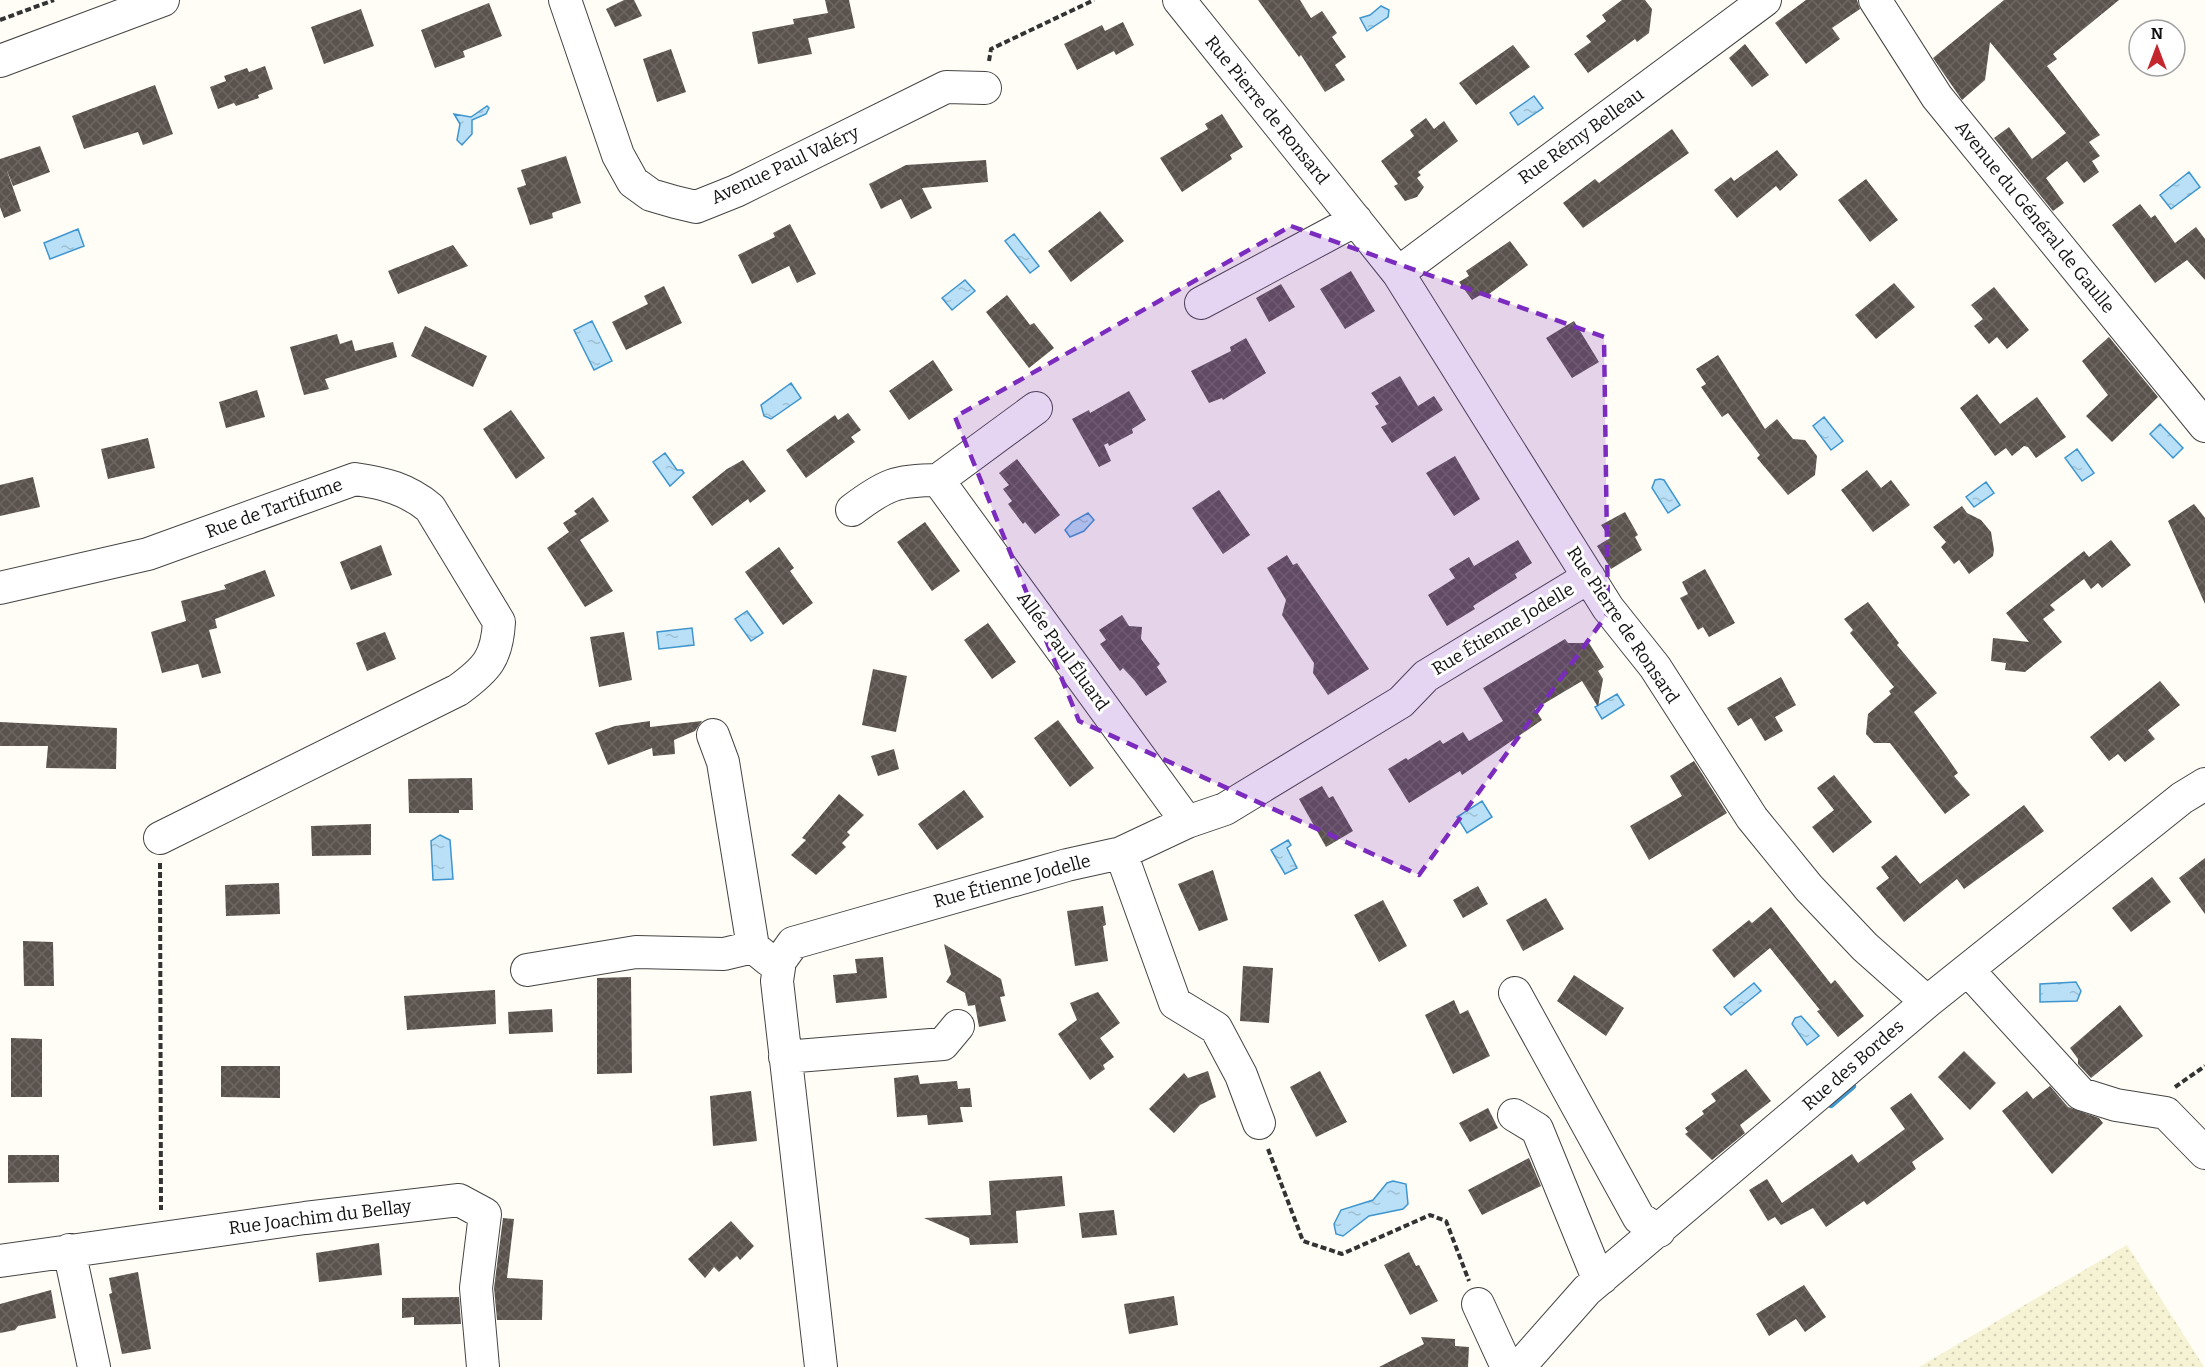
<svg xmlns="http://www.w3.org/2000/svg" width="2205" height="1367" font-family="Bitter,serif">
<defs>
<pattern id="farmland-dots" width="8" height="8" patternUnits="userSpaceOnUse" patternTransform="scale(1.5)"><rect width="8" height="8" fill="#f6f3d4"/><path d="M2 2h.1M6 6h.1" fill="none" stroke="#d2cfb5" stroke-width="1.8" stroke-linecap="round"/></pattern>
<pattern id="water-ripples" width="26" height="14" patternUnits="userSpaceOnUse" patternTransform="scale(1.5)"><rect width="26" height="14" fill="#b9e0f7"/><path d="M2 4q2-2 4 0t4 0M15 11q2-2 4 0t4 0" fill="none" stroke="#9ebfd3"/></pattern>
<pattern id="building-cross-hatch" width="8" height="8" patternUnits="userSpaceOnUse" patternTransform="scale(1.5)"><rect width="8" height="8" fill="#5a524d"/><path d="M0 0l8 8M0 8l8-8" fill="none" stroke="#6d6662"/></pattern>
</defs>
<rect width="100%" height="100%" fill="#fffdf5"/>
<path fill="url(#farmland-dots)" d="M2127,1245L2204,1367H1919Z"/>
<path fill="url(#water-ripples)" stroke="#3f96cf" stroke-width="1.5" d="M1381,6L1389,10L1388,17L1367,31L1360,18L1370,15Z
M1534,96L1543,108L1518,125L1510,113Z
M487,106L489,108L486,114L472,120V134L462,145L457,140L460,124L454,114L471,117Z
M2189,172L2200,187L2171,209L2160,195Z
M78,229L84,246L50,259L44,243Z
M1014,234L1039,266L1030,273L1005,241Z
M965,280L975,291L952,310L942,298Z
M592,321L612,361L594,370L574,330Z
M791,383L801,398L771,419L764,416L761,405Z
M1824,417L1843,441L1831,450L1813,426Z
M2160,424L2183,448L2173,458L2150,434Z
M2077,449L2094,473L2082,481L2065,458Z
M665,453L677,470H682L684,473L670,486L653,462Z
M1660,479L1664,480L1680,505L1668,513L1652,488L1655,480Z
M1986,482L1994,493L1974,507L1966,497Z
M1088,513L1094,520L1084,531L1070,537L1065,530L1072,522Z
M747,611L763,633L751,641L735,619Z
M692,628L694,645L659,649L657,632Z
M1617,694L1624,705L1602,719L1595,707Z
M1482,801L1492,817L1467,833L1457,817Z
M440,835L450,840L453,879L433,880L431,841Z
M1288,840L1291,845L1287,848L1297,868L1285,874L1271,850Z
M2076,982L2081,991L2077,1001L2040,1002V984Z
M1754,983L1761,991L1731,1015L1724,1007Z
M1801,1016L1819,1036L1807,1045L1792,1024L1795,1018Z
M1393,1181L1406,1184L1408,1204L1403,1209L1369,1216L1343,1236L1336,1234L1334,1224L1341,1210L1373,1200L1387,1183Z"/>
<g fill="none" stroke-linecap="round" stroke-linejoin="round">
<path stroke="#3f96cf" stroke-width="8" d="M1831,1104L1852,1086"/>
</g>
<path fill="url(#building-cross-hatch)" d="M624,0H634L642,16L615,27L606,9Z
M825,0H849L855,28L808,38L812,54L758,64L752,32L794,24L793,19L828,13Z
M1258,0H1300L1311,18L1322,11L1337,33L1332,37L1346,57L1335,65L1345,80L1325,92L1301,55L1299,57Z
M1622,0H1645L1652,9L1649,33L1637,42L1635,39L1588,73L1574,54L1591,42L1586,36L1606,21L1602,15Z
M1806,0H1857L1860,9L1832,28L1840,39L1806,64L1775,23Z
M2004,0H2119L2053,54L2057,59L2047,66L2100,135L2089,142L2100,156L2092,161L2099,172L2084,183L2067,161L2046,178L2064,203L2053,211L1994,138L2009,127L2032,159L2066,133L1990,42L1985,80L1962,100L1933,58Z
M489,3L502,36L463,51L465,57L435,68L421,30Z
M361,9L374,46L324,64L311,27Z
M1123,22L1134,45L1116,55L1114,51L1077,70L1064,44L1102,25L1105,31Z
M1745,44L1769,75L1752,87L1729,58Z
M1513,45L1530,67L1476,105L1459,83Z
M671,49L686,92L657,102L643,59Z
M265,66L273,89L258,95L259,98L236,106L234,103L218,109L210,87L226,81L224,76L247,68L249,72Z
M155,85L173,134L143,145L138,132L84,149L72,116Z
M1222,114L1243,147L1230,155L1232,159L1182,192L1160,158L1208,129L1205,124Z
M1426,118L1434,129L1444,121L1458,141L1418,172L1421,175L1417,178L1424,187L1417,197L1405,201L1394,186L1398,184L1381,161L1414,136L1410,130Z
M1672,129L1689,153L1583,228L1563,203L1595,179L1599,183Z
M40,146L50,172L13,186L6,168L21,211L4,218L0,207V159Z
M1777,150L1798,175L1780,191L1776,186L1737,218L1714,190L1731,177L1734,181Z
M566,156L581,203L552,213L553,218L530,225L517,188L526,185L521,170Z
M986,160L988,182L922,188L932,208L911,219L901,199L881,209L869,184L906,165Z
M1866,179L1898,220L1870,242L1838,200Z
M2140,204L2151,218L2155,215L2175,243L2196,227L2205,239V280L2187,260L2155,283L2112,225Z
M1100,211L1124,241L1071,282L1048,251Z
M790,224L816,274L797,283L789,266L752,284L738,255L775,237L773,233Z
M1510,241L1528,265L1485,297L1482,294L1472,300L1459,282L1469,276L1466,271Z
M453,245L468,266L398,294L388,271Z
M1351,271L1375,311L1345,329L1320,289Z
M1894,283L1915,307L1876,339L1855,315Z
M1281,284L1295,307L1269,322L1256,298Z
M664,286L682,323L626,350L612,322L648,304L644,296Z
M1994,287L2029,330L2007,349L1997,337L1989,344L1974,326L1983,319L1971,305Z
M1007,295L1030,325L1034,323L1054,348L1029,368L986,312Z
M1574,321L1599,362L1572,378L1546,338Z
M425,326L487,356L473,387L411,356Z
M337,334L340,344L352,340L355,351L393,342L397,357L325,379L329,389L304,395L290,347Z
M2109,337L2158,397L2112,442L2086,416L2108,395L2082,361Z
M1246,338L1266,373L1223,400L1222,398L1209,403L1191,371L1231,351L1230,347Z
M1718,355L1765,429L1777,419L1793,439L1805,440L1817,456L1815,475L1788,495L1757,458L1760,455L1728,413L1722,417L1701,387L1706,384L1696,369Z
M933,360L953,390L909,420L889,391Z
M1400,376L1418,406L1434,396L1443,410L1392,443L1381,427L1387,424L1375,406L1379,404L1371,393Z
M257,390L265,417L226,428L219,402Z
M1129,391L1146,420L1132,429L1133,433L1109,446L1108,443L1104,445L1111,461L1099,467L1072,419L1089,410L1090,413Z
M1977,394L2000,424L2037,397L2066,437L2036,458L2028,447L2024,446L2012,456L2006,448L1995,456L1960,408Z
M511,410L545,458L516,479L483,429Z
M848,413L861,430L851,437L855,442L806,478L786,450L835,415L838,420Z
M148,438L155,468L108,479L101,449Z
M1455,456L1480,499L1454,516L1426,473Z
M1017,459L1060,515L1035,534L1025,522L1023,524L1008,504L1012,501L1003,489L1009,485L999,473Z
M743,460L766,491L750,503L748,499L712,526L692,497L727,469Z
M1867,470L1881,488L1891,480L1910,505L1873,532L1841,490Z
M33,477L40,507L0,516V485Z
M1219,490L1250,535L1223,554L1192,508Z
M593,497L609,521L580,540L613,591L585,607L547,548L569,532L563,523L577,514L574,511Z
M2194,504L2205,518V604L2168,521Z
M1962,506L1967,513L1981,520L1991,532L1994,550L1993,556L1969,574L1959,560L1954,564L1941,547L1946,542L1933,527Z
M1625,512L1638,535L1635,537L1642,550L1611,569L1597,546L1610,538L1601,525Z
M925,522L960,571L932,591L897,542Z
M1518,540L1532,563L1515,574L1517,578L1473,606L1475,609L1447,626L1428,595L1455,578L1449,569L1469,557L1474,566Z
M2111,540L2131,565L2102,588L2098,583L2091,589L2084,579L2050,605L2055,610L2043,619L2062,642L2025,672L2005,670L2006,663L1991,661L1993,638L2029,642L2006,613L2084,551L2089,557Z
M381,545L392,575L351,590L340,562Z
M779,547L794,568L790,571L813,603L783,625L745,572Z
M1287,555L1293,565L1297,563L1369,669L1328,695L1313,673L1314,663L1282,615L1286,600L1267,568Z
M1705,569L1735,623L1709,637L1703,627L1698,630L1680,598L1688,594L1682,582Z
M265,570L275,596L215,619L217,628L209,630L221,673L202,678L198,664L162,673L151,632L186,621L181,601L226,589L224,585Z
M1868,602L1899,643L1897,645L1937,693L1914,712L1947,757L1958,773L1954,776L1970,795L1945,814L1890,743H1874L1866,734L1868,714L1891,694L1889,691L1894,687L1850,633L1853,630L1844,619Z
M1122,615L1129,626L1142,627L1141,639L1160,664L1157,667L1167,682L1146,696L1135,681L1123,668L1120,671L1100,644L1106,640L1099,630Z
M988,623L1016,662L992,679L964,640Z
M385,632L396,659L367,671L356,643Z
M624,632L632,680L599,687L590,637Z
M1565,639L1568,643H1589L1604,667L1598,671L1603,679L1598,707L1582,681L1535,709L1542,720L1462,775L1460,771L1409,803L1388,769L1406,758L1408,760L1440,740L1443,744L1463,732L1469,741L1503,721L1483,688Z
M873,669L907,676L896,732L862,725Z
M1781,677L1796,705L1775,717L1783,731L1765,741L1751,718L1738,726L1727,708Z
M2160,681L2180,705L2148,730L2155,739L2125,762L2118,754L2109,761L2090,737Z
M1058,720L1094,768L1070,787L1034,738Z
M650,721V727L702,721L695,731L674,740L675,754L653,756L652,748L608,765L595,733L615,726Z
M0,722L117,728L116,769L46,768L48,746H0Z
M894,749L899,769L878,776L871,756Z
M1694,761L1727,813L1649,860L1630,826L1682,796L1670,776Z
M1834,775L1872,822L1833,853L1812,827L1834,810L1817,788Z
M472,778L473,810H459V813H409L408,779Z
M1322,786L1329,798L1333,796L1353,831L1326,847L1299,799Z
M964,790L984,817L937,850L918,824Z
M839,794L864,815L847,832L850,835L842,843L846,847L816,875L791,855L806,840L802,838Z
M2024,805L2044,831L1964,889L1957,879L1904,922L1876,888L1889,878L1881,867L1896,855L1920,884Z
M371,824V855L312,856L311,826Z
M2205,858V914L2179,878Z
M1213,870L1228,920L1199,931L1178,884Z
M2152,877L2171,902L2131,932L2112,908Z
M279,883L280,914L226,916L225,885Z
M1478,886L1488,904L1463,918L1453,900Z
M1546,898L1564,929L1523,951L1506,920Z
M1383,900L1407,946L1379,962L1354,915Z
M1103,906L1106,925L1103,926L1108,961L1075,966L1067,911Z
M1771,907L1831,984L1835,980L1864,1016L1838,1037L1817,1011L1820,1010L1770,948L1734,978L1712,950L1749,920L1752,923Z
M23,941L53,942L54,986H24Z
M944,944L1001,979L1005,996L1000,997L1006,1021L979,1027L975,1005L968,1006L965,993L946,982L951,974Z
M883,957L887,998L836,1003L833,975L857,973L855,959Z
M1243,966L1273,968L1269,1023L1240,1021Z
M1574,975L1624,1008L1606,1036L1557,1001Z
M631,977L632,1073L597,1074V978Z
M495,990L496,1024L407,1030L404,996Z
M1098,992L1120,1023L1100,1038L1114,1057L1103,1065L1105,1069L1090,1080L1058,1034L1077,1020L1070,1003Z
M1454,1000L1460,1014L1468,1010L1490,1056L1453,1074L1425,1015Z
M2120,1005L2143,1036L2091,1078L2078,1064V1059L2070,1048Z
M552,1009L553,1032L509,1034L508,1012Z
M11,1038L42,1039V1097H11Z
M1964,1051L1996,1083L1970,1110L1938,1077Z
M221,1066H280V1098L221,1097Z
M1746,1069L1771,1101L1740,1125L1745,1133L1712,1160L1685,1134L1688,1132L1685,1128L1704,1114L1702,1111L1716,1101L1711,1094Z
M1208,1071L1216,1097L1200,1105L1174,1133L1149,1109L1184,1073L1188,1078Z
M1320,1071L1347,1122L1316,1137L1290,1087Z
M918,1075L920,1084L957,1081L958,1089L970,1088L972,1107H960L963,1122L928,1125L927,1115L897,1117L894,1078Z
M2050,1086L2068,1107L2099,1118L2103,1123L2052,1174L2002,1111L2027,1091L2033,1099Z
M751,1091L757,1141L713,1146L710,1096Z
M1911,1093L1944,1139L1912,1162L1916,1169L1867,1205L1864,1201L1826,1227L1813,1208L1781,1225L1775,1217L1768,1221L1749,1190L1767,1179L1782,1203L1852,1154L1858,1163L1905,1129L1890,1108Z
M1488,1108L1498,1128L1470,1142L1459,1123Z
M8,1155H59V1182L8,1183Z
M1529,1158L1541,1186L1482,1215L1468,1190Z
M1062,1176L1065,1206L1016,1211L1018,1243L970,1245L969,1238L924,1218L991,1215L989,1181Z
M1114,1210L1117,1235L1082,1238L1079,1213Z
M503,1218L514,1219L507,1278L543,1280L542,1320H497L494,1288Z
M731,1221L754,1246L740,1260L737,1256L719,1272L714,1267L705,1278L688,1259Z
M379,1243L382,1275L319,1282L316,1253Z
M1409,1252L1416,1266L1419,1265L1438,1301L1410,1315L1384,1265Z
M138,1272L151,1349L122,1354L109,1294L112,1293L109,1278Z
M1804,1285L1826,1317L1805,1332L1796,1319L1769,1336L1756,1314Z
M51,1290L56,1318L18,1326L15,1330L0,1333V1304Z
M1174,1296L1178,1325L1129,1334L1124,1304Z
M459,1297L461,1324L414,1325V1317L402,1318V1298Z
M1421,1337L1455,1339V1346L1469,1347L1468,1367H1379L1424,1344Z"/>
<g fill="none" stroke-linecap="round" stroke-linejoin="round">
<g stroke="#444" stroke-width="34">
<path id="minor" d="M565,0L618,155L633,182L651,195L675,202L696,207L736,191L946,87L985,88
M1179,0L1398,273L1608,608L1655,667L1752,818L1809,888L1865,947L1927,1002
M1875,0L1937,97L2205,426
M0,61L163,0
M1398,273L1765,0
M1201,303L1356,220
M1036,408L938,480L1187,822
M852,510C885,485 896,480 938,480
M0,588L148,554L355,479C384,483 407,489 430,508L499,622C497,658 487,669 458,690L160,838
M713,735L723,762L753,947L769,960L780,961
M1121,853L1175,1003L1216,1028L1241,1075L1259,1123
M527,970L636,952L724,954L753,947
M1968,970L2081,1094L2116,1105L2166,1113L2205,1153
M1515,993L1639,1218L1659,1231
M785,1057L943,1044L958,1026
M1514,1115L1537,1129L1595,1271L1602,1278
M69,1250L94,1367
M0,1261L305,1218L459,1200L485,1214L476,1288L483,1367
M1478,1304L1507,1367
M821,1367L777,981L780,961L793,943L1067,865L1121,853L1187,822L1225,809L1401,702L1426,676L1589,577
M1519,1367L1587,1290L1927,1002L2182,798L2205,784"/>
</g>
<path stroke="#333" stroke-width="4" stroke-dasharray="6 3" stroke-linecap="butt" d="M0,20L54,0
M989,61L991,49L1094,0
M160,863L161,1210
M2175,1087L2205,1066
M1268,1149L1303,1241L1342,1254L1430,1215L1446,1221L1469,1281"/>
<use href="#minor" stroke="#fff" stroke-width="32"/>
</g>
<path fill="#7b2cbf" fill-opacity="0.2" stroke="#7b2cbf" stroke-width="4.5" stroke-dasharray="12 8" stroke-linejoin="round" d="M1291,226L1604,337L1608,613L1419,875L1079,721L955,417Z"/>
<g text-anchor="middle" dominant-baseline="central" stroke-width="6" stroke-linejoin="round" paint-order="stroke">
<g font-size="18" fill="#111" stroke="#fff">
<text transform="translate(1267 110) rotate(51)">Rue Pierre de Ronsard</text>
<text transform="translate(1581 136) rotate(-36)">Rue Rémy Belleau</text>
<text transform="translate(785 165) rotate(-25)">Avenue Paul Valéry</text>
<text transform="translate(2035 217) rotate(51)">Avenue du Général de Gaulle</text>
<text transform="translate(274 508) rotate(-20)">Rue de Tartifume</text>
<text transform="translate(1623 625) rotate(56)">Rue Pierre de Ronsard</text>
<text transform="translate(1503 629) rotate(-31)">Rue Étienne Jodelle</text>
<text transform="translate(1063 651) rotate(54)">Allée Paul Éluard</text>
<text transform="translate(1012 881) rotate(-15)">Rue Étienne Jodelle</text>
<text transform="translate(1853 1065) rotate(-41)">Rue des Bordes</text>
<text transform="translate(320 1217) rotate(-7)">Rue Joachim du Bellay</text>
</g>
</g>
<g transform="translate(2157 48)"><circle r="28" fill="#ffffff" stroke="#a0a0a0" stroke-width="1.5"/>
<path d="M0-4.5L10 22L0 15L-10 22Z" fill="#c4262e"/>
<text y="-9" font-size="16" font-weight="bold" text-anchor="middle" fill="#111111">N</text>
</g>
</svg>
